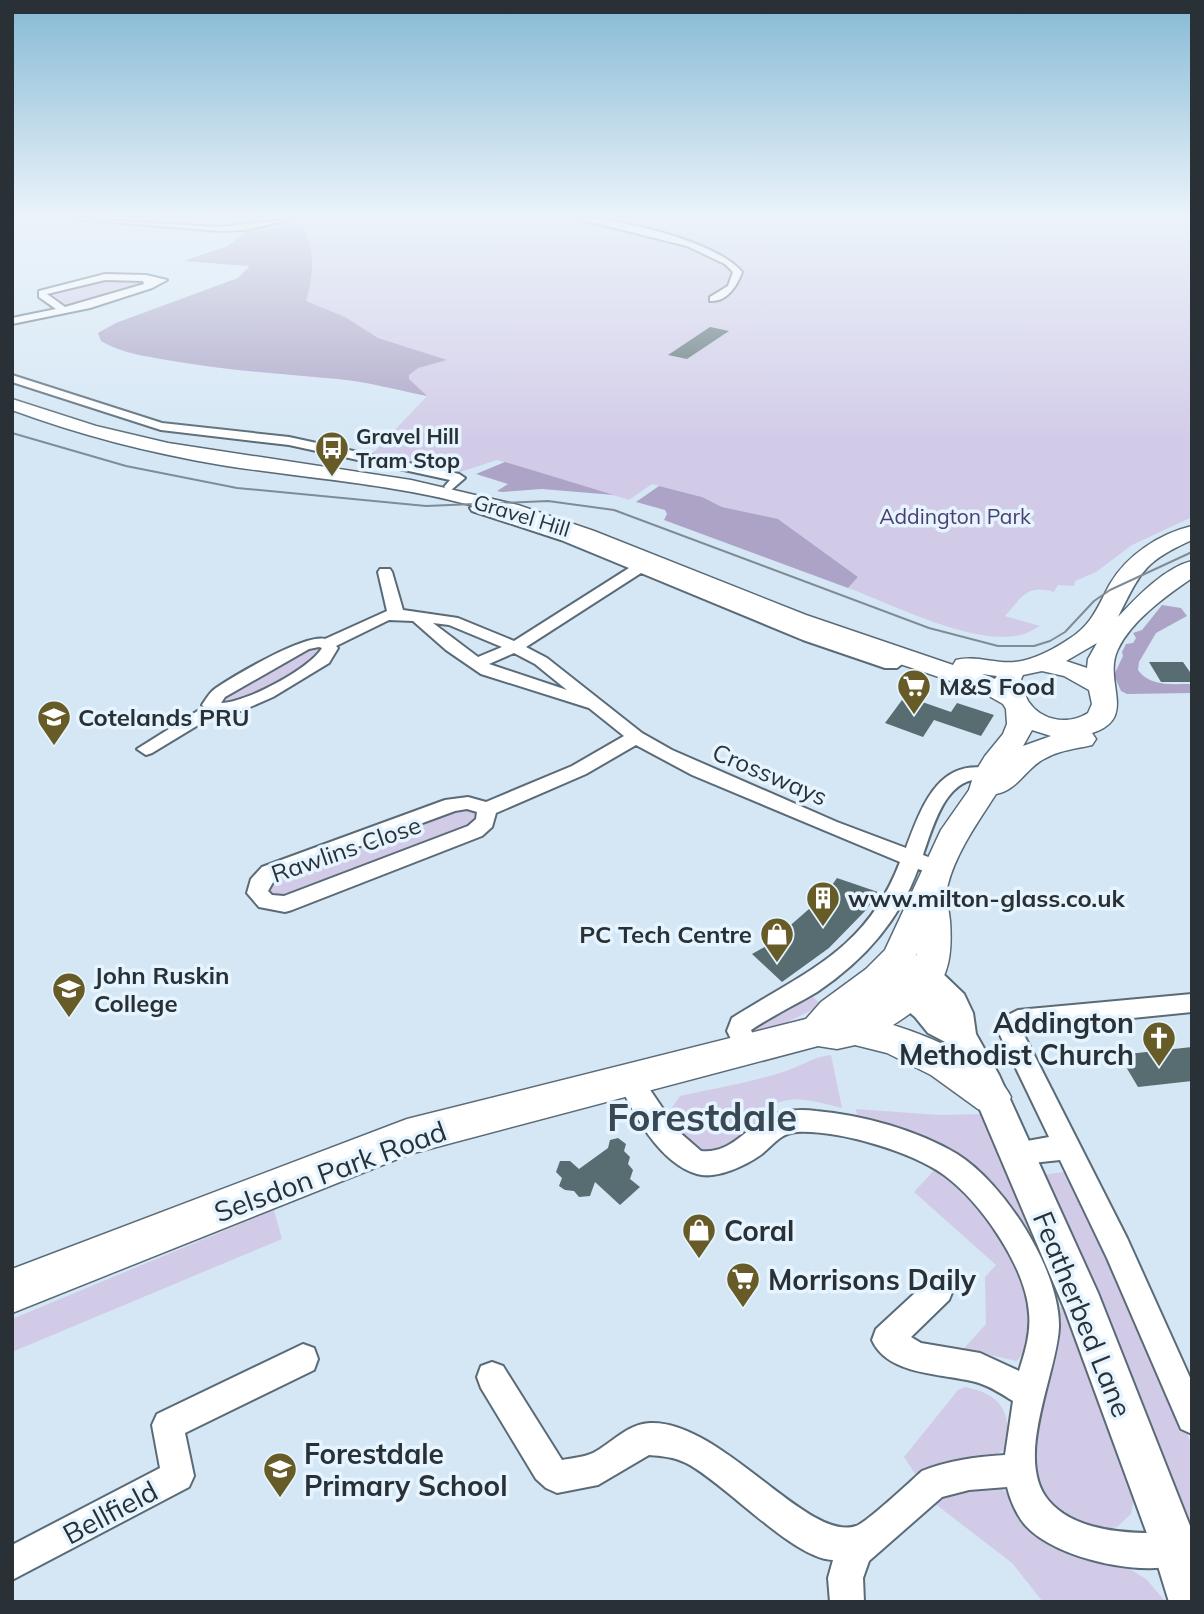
<svg xmlns="http://www.w3.org/2000/svg" width="1204" height="1614" font-family="Mulish,sans-serif">
<rect width="100%" height="100%" fill="#d5e7f5"/>
<path fill="#d2cbe8" d="M302,218H1192V517L1132,545L1096,572L1075,581L1074,586L1058,585L1054,592C1027,584 1022,597 1005,616L1040,626C1034,629 1027,634 1020,635C971,646 895,605 848,588L858,577L778,519L722,507L702,497L652,484L629,500L497,460L457,473L385,461L371,455L427,396C397,390 367,382 337,379C280,374 224,370 167,360C145,356 121,353 101,341L98,333L116,323L238,278L249,266L184,261L228,246L251,228Z
M96,279L144,281V284L67,308L46,294Z
M317,646L323,647V656L249,700L221,705V699L303,651Z
M469,809L480,814L476,824L282,897L268,892L270,879L452,811Z
M809,993L822,1005L773,1029L749,1034L753,1023Z
M831,1055L842,1108C806,1099 790,1093 756,1112L763,1122C750,1131 737,1143 722,1150C696,1164 673,1131 671,1109L680,1096C716,1088 754,1082 789,1070C804,1064 814,1057 831,1055Z
M856,1109L940,1115L983,1114L1034,1230L1023,1232L994,1191L858,1124Z
M936,1168L978,1199L1025,1280L1031,1299L1030,1340L1023,1355L1016,1361L978,1352L958,1355L986,1324L985,1277L996,1265L914,1192Z
M1069,1171L1170,1389L1192,1446V1557L1136,1386L1078,1251L1042,1175Z
M274,1210L282,1239L12,1352V1319Z
M1055,1306L1067,1309L1135,1492L1131,1514L1117,1527L1099,1531L1059,1514L1041,1492L1031,1471Z
M965,1387C1002,1394 1011,1413 1007,1447C982,1470 950,1452 917,1477L904,1457L958,1390Z
M972,1486L998,1487L1146,1579L1166,1602H1043L1012,1563L934,1503Z"/>
<path fill="#aca3c6" d="M289,224H300C316,245 314,276 306,301L345,317L378,338L447,360L418,368L409,375V379L427,396C398,390 368,382 338,379C281,374 224,370 167,360C145,356 121,353 101,341L98,333L116,323L238,278L250,266L184,261L228,246L251,228L268,225L270,229Z
M505,462L512,464L614,495L542,489L502,492L497,491L508,484L476,474Z
M659,486L702,497L722,507L778,519L858,577L848,588L664,520L667,514L665,510L636,502Z
M1162,605L1181,608L1187,616L1156,633L1139,662L1138,670C1150,687 1173,684 1192,684V693L1127,694L1121,691L1114,675L1123,656L1122,652L1126,644L1133,643L1136,638L1133,633L1142,630Z"/>
<path fill="#576d71" d="M710,327L729,331L687,359L668,355Z
M1149,662H1183L1192,675V682H1161Z
M905,696L951,712L957,703L994,715L981,736L934,720L923,737L885,723Z
M837,878L878,892L867,909L829,948L782,982L752,954L779,939L777,937L825,895Z
M1192,1047V1081L1138,1087L1119,1055Z
M618,1138L626,1144L624,1151L630,1157L628,1164L633,1170L630,1179L640,1187L620,1205L595,1182L590,1196L579,1197L574,1191L565,1190L559,1186L562,1178L556,1172L560,1161H570L579,1169L608,1148L610,1140Z"/>
<g fill="none" stroke-linecap="round" stroke-linejoin="round">
<g stroke="#5a6b77" stroke-width="4">
<path id="street" d="M61,218L220,227L299,218L244,230L220,231Z
M575,218C615,217 716,241 742,272C737,286 727,302 710,301V297L728,286L733,272L725,264L687,246Z
M105,274L146,275L167,280L152,288L90,308L12,324V318L56,309L39,297V291ZM105,280L143,281L144,284L65,307L47,294Z
M12,375L162,423L289,437L459,474L465,478L450,491L444,487L450,480L289,445L161,430L12,382Z
M477,504L571,534L815,634L889,659L903,652L911,657L897,668H885L803,640L641,573L526,647L547,658L642,733L672,750L837,822L906,848C922,806 939,755 995,770L997,774L988,780C947,772 934,824 923,855L944,863L947,868L944,873L937,875L918,869C899,921 863,961 817,992C795,1005 772,1016 751,1030L759,1048L755,1055L747,1058L739,1055L727,1031L732,1018C806,971 866,951 900,862L692,775L636,745L586,774L496,813L492,827L482,836L292,910L285,912L259,907L247,893L251,879L262,867L445,800L468,797L486,802L572,766L624,736L589,708L481,674L446,650L413,621L389,620L336,646L338,648L329,663L273,697L241,711L218,713L152,753L146,755L137,749L204,707L202,705C206,699 210,692 216,688C235,675 305,634 325,639L387,611L378,572L380,569H390L392,572L403,610L458,618L514,641L629,568L561,540L472,511L470,508ZM433,623L449,625L502,647L478,657ZM319,647L322,648C310,669 245,703 221,703L225,697L309,649ZM514,653L535,664L567,690L489,664ZM467,809L477,812L476,819L468,826L284,896L272,895L268,891L276,877L455,811Z
M1192,994V1012L1023,1029V1033L1127,1238L1192,1382V1434L1181,1429L1107,1258L1060,1160L1014,1165L1005,1161L1001,1153L1005,1145L1049,1137L999,1033L1004,1017L1018,1010Z
M629,1068L638,1072L678,1131L701,1151C732,1154 745,1128 769,1117C784,1110 800,1109 816,1111C862,1115 917,1130 957,1154C1004,1183 1060,1270 1059,1327C1057,1374 1013,1460 1049,1501C1073,1529 1118,1533 1152,1533C1165,1534 1175,1533 1188,1538L1192,1547L1188,1562C1147,1579 1056,1559 1026,1526C1017,1516 1010,1500 1007,1487L969,1490L942,1497L869,1561L863,1578L864,1602H830L828,1578L833,1560C793,1559 724,1482 686,1463C674,1457 662,1456 649,1455L598,1485L557,1493L546,1488L536,1479L481,1388L477,1377L481,1366L492,1362L503,1366L562,1460C572,1458 585,1457 593,1453C612,1443 627,1424 650,1423C721,1420 808,1543 856,1526C866,1523 911,1481 922,1471C949,1460 976,1457 1005,1455L1013,1401C1002,1394 991,1387 979,1383C947,1373 888,1377 872,1340L876,1329L929,1280L939,1276L949,1280L953,1290L949,1300L911,1337L921,1343L980,1353L1019,1371C1025,1352 1031,1333 1029,1313C1026,1267 981,1202 944,1175C911,1151 838,1130 797,1132C781,1133 774,1144 762,1154C747,1165 716,1180 697,1174C659,1163 633,1113 617,1079L620,1072Z
M303,1344L314,1348L318,1359L314,1370L185,1433L194,1476L189,1487L12,1580V1545L160,1468L152,1425L157,1414Z"/>
</g>
<g stroke="#5a6b77" stroke-width="4">
<path id="secondary" d="M909,953L920,957L939,970L964,994L973,1013L976,1034L999,1075L1098,1293L1192,1531V1602H1169L1153,1550L1065,1310L967,1079L949,1044L928,1033L915,1017L885,991L881,982L885,973L896,970L894,965L898,957Z"/>
</g>
<g stroke="#5a6b77" stroke-width="3">
<path id="primary" d="M12,399L96,426L168,443L411,480L518,505L594,531L806,615L953,665L956,660C976,655 995,664 1015,662C1034,660 1054,649 1069,639C1092,625 1098,606 1110,584C1127,555 1159,534 1192,526V540C1143,562 1141,572 1118,617C1137,597 1164,568 1192,561V578C1166,596 1132,620 1118,649C1102,681 1139,718 1092,733L1096,739L1092,745C1076,749 1059,750 1044,759C1026,768 1017,791 996,794C978,822 957,851 948,884C945,894 949,910 950,921C954,976 940,995 893,1025C928,1036 995,1062 1011,1097L1006,1109L992,1114L978,1109L931,1075L887,1053L855,1045L837,1049L818,1046L410,1154L12,1313V1269L407,1119L806,1019L821,1002L866,969L885,950L941,830L969,790L974,774L985,756L1003,734L1007,724L1006,709L1003,704L982,692C909,666 834,644 762,615C665,576 569,529 466,504C386,483 303,478 221,465C150,453 80,435 12,410ZM1097,643L1088,659L1087,668L1066,661ZM1042,671L1064,676L1089,690L1092,704L1088,713C1069,725 1042,722 1028,701C1025,695 1023,686 1021,679L1023,675ZM982,674L997,676L995,679ZM1032,730L1051,736L1023,746ZM917,953L912,970L897,982L910,967Z"/>
</g>
<use href="#street" fill="#fff" fill-rule="evenodd"/>
<use href="#secondary" fill="#fff" fill-rule="evenodd"/>
<use href="#primary" fill="#fff" fill-rule="evenodd"/>
<path stroke="#7f8c95" stroke-width="2" d="M12,433L126,466L237,488L426,506L548,501L614,510L929,628L998,646H1034L1050,641L1065,632L1094,601L1110,590L1192,552"/>
</g>
<linearGradient id="sky" x2="0" y2="1"><stop stop-color="#85b9d5"/><stop offset="0.49" stop-color="#ecf4fa"/><stop offset="1" stop-color="#ecf4fa" stop-opacity="0"/></linearGradient>
<rect width="1204" height="444" fill="url(#sky)"/>
<defs>
<g id="bus-pin" transform="scale(1.75)"><path d="M0 17L-7.5 6A9.5 9.5 0 1 1 7.5 6Z" fill="#675b28" stroke="#e5f4ff"/><path d="M-5-6H5V4H4V6H2V4H-2V6H-4V4H-5ZM-3.5-4V0h7V-4ZM-3.5 1.2v1.5H-2V1.2ZM2 1.2v1.5H3.5V1.2Z" fill="#fff"/></g>
<g id="supermarket-pin" transform="scale(1.75)"><path d="M0 17L-7.5 6A9.5 9.5 0 1 1 7.5 6Z" fill="#675b28" stroke="#e5f4ff"/><path d="M-6-5.5h2.5l.6 2H6L4.5 2H-2.5L-4.4-4H-6ZM-1.5 3.2a1.3 1.3 0 1 0 .1 0ZM3 3.2a1.3 1.3 0 1 0 .1 0Z" fill="#fff"/></g>
<g id="school-pin" transform="scale(1.75)"><path d="M0 17L-7.5 6A9.5 9.5 0 1 1 7.5 6Z" fill="#675b28" stroke="#e5f4ff"/><path d="M0-5L7-2L0 1L-7-2ZM-4 1L0 2.5L4 1V4Q0 6-4 4Z" fill="#fff"/></g>
<g id="building-pin" transform="scale(1.75)"><path d="M0 17L-7.5 6A9.5 9.5 0 1 1 7.5 6Z" fill="#675b28" stroke="#e5f4ff"/><path d="M-4-6H4V6H1V3H-1V6H-4ZM-2.5-4.3h1.7v1.8h-1.7ZM.8-4.3h1.7v1.8H.8ZM-2.5-1h1.7V.8h-1.7ZM.8-1h1.7V.8H.8Z" fill="#fff"/></g>
<g id="shop-pin" transform="scale(1.75)"><path d="M0 17L-7.5 6A9.5 9.5 0 1 1 7.5 6Z" fill="#675b28" stroke="#e5f4ff"/><path d="M-5-2.5h2.3a2.7 3.5 0 0 1 5.4 0H5L5.5 6h-11ZM-1.5-2.5h3a1.5 2.3 0 0 0-3 0Z" fill="#fff"/></g>
<g id="university-pin" transform="scale(1.75)"><path d="M0 17L-7.5 6A9.5 9.5 0 1 1 7.5 6Z" fill="#675b28" stroke="#e5f4ff"/><path d="M0-5L7-2L0 1L-7-2ZM-4 1L0 2.5L4 1V4Q0 6-4 4Z" fill="#fff"/></g>
<g id="church-pin" transform="scale(1.75)"><path d="M0 17L-7.5 6A9.5 9.5 0 1 1 7.5 6Z" fill="#675b28" stroke="#e5f4ff"/><path d="M-1.2-6h2.4v3.5h3.3v2.4h-3.3V6h-2.4V-.1h-3.3v-2.4h3.3Z" fill="#fff"/></g>
</defs>
<g fill-rule="evenodd">
<use href="#bus-pin" x="332" y="448"/>
<use href="#supermarket-pin" x="914" y="686"/>
<use href="#school-pin" x="54" y="717"/>
<use href="#building-pin" x="823" y="898"/>
<use href="#shop-pin" x="777" y="934"/>
<use href="#university-pin" x="69" y="989"/>
<use href="#church-pin" x="1159" y="1038"/>
<use href="#shop-pin" x="699" y="1230"/>
<use href="#supermarket-pin" x="743" y="1279"/>
<use href="#school-pin" x="280" y="1469"/>
</g>
<g text-anchor="middle" dominant-baseline="central" stroke-width="7" stroke-linejoin="round" paint-order="stroke">
<g font-size="21" font-weight="bold" fill="#293136" stroke="#e5f4ff" text-anchor="start">
<text x="356" y="436">Gravel Hill<tspan x="356" dy="24">Tram Stop</tspan></text>
</g>
<g font-size="21" fill="#293136" stroke="#e5f4ff">
<text transform="translate(522 515) rotate(17)">Gravel Hill</text>
</g>
<g font-size="21" fill="#4d3e6f" stroke="#e5f4ff">
<text x="955" y="516">Addington Park</text>
</g>
<g font-size="24" font-weight="bold" fill="#293136" stroke="#e5f4ff" text-anchor="start">
<text x="939" y="686">M&amp;S Food</text>
<text x="78" y="717">Cotelands PRU</text>
<text x="848" y="898">www.milton-glass.co.uk</text>
<text x="752" y="934" text-anchor="end">PC Tech Centre</text>
<text x="94" y="975">John Ruskin<tspan x="94" dy="28">College</tspan></text>
</g>
<g font-size="24" fill="#293136" stroke="#e5f4ff">
<text transform="translate(770 774) rotate(23)">Crossways</text>
<text transform="translate(346 849) rotate(-19)">Rawlins Close</text>
</g>
<g font-size="28" font-weight="bold" fill="#293136" stroke="#e5f4ff" text-anchor="start">
<text x="1134" y="1022" text-anchor="end">Addington<tspan x="1134" dy="32">Methodist Church</tspan></text>
<text x="724" y="1230">Coral</text>
<text x="768" y="1279">Morrisons Daily</text>
<text x="304" y="1453">Forestdale<tspan x="304" dy="32">Primary School</tspan></text>
</g>
<g font-size="28" fill="#293136" stroke="#e5f4ff">
<text transform="translate(330 1171) rotate(-20)">Selsdon Park Road</text>
<text transform="translate(1083 1314) rotate(68)">Featherbed Lane</text>
<text transform="translate(110 1512) rotate(-28)">Bellfield</text>
</g>
<g font-size="38" font-weight="bold" fill="#394853" stroke="#e5f4ff">
<text x="702" y="1117">Forestdale</text>
</g>
</g>
<rect width="1204" height="1614" fill="none" stroke="#293136" stroke-width="28"/>
</svg>
